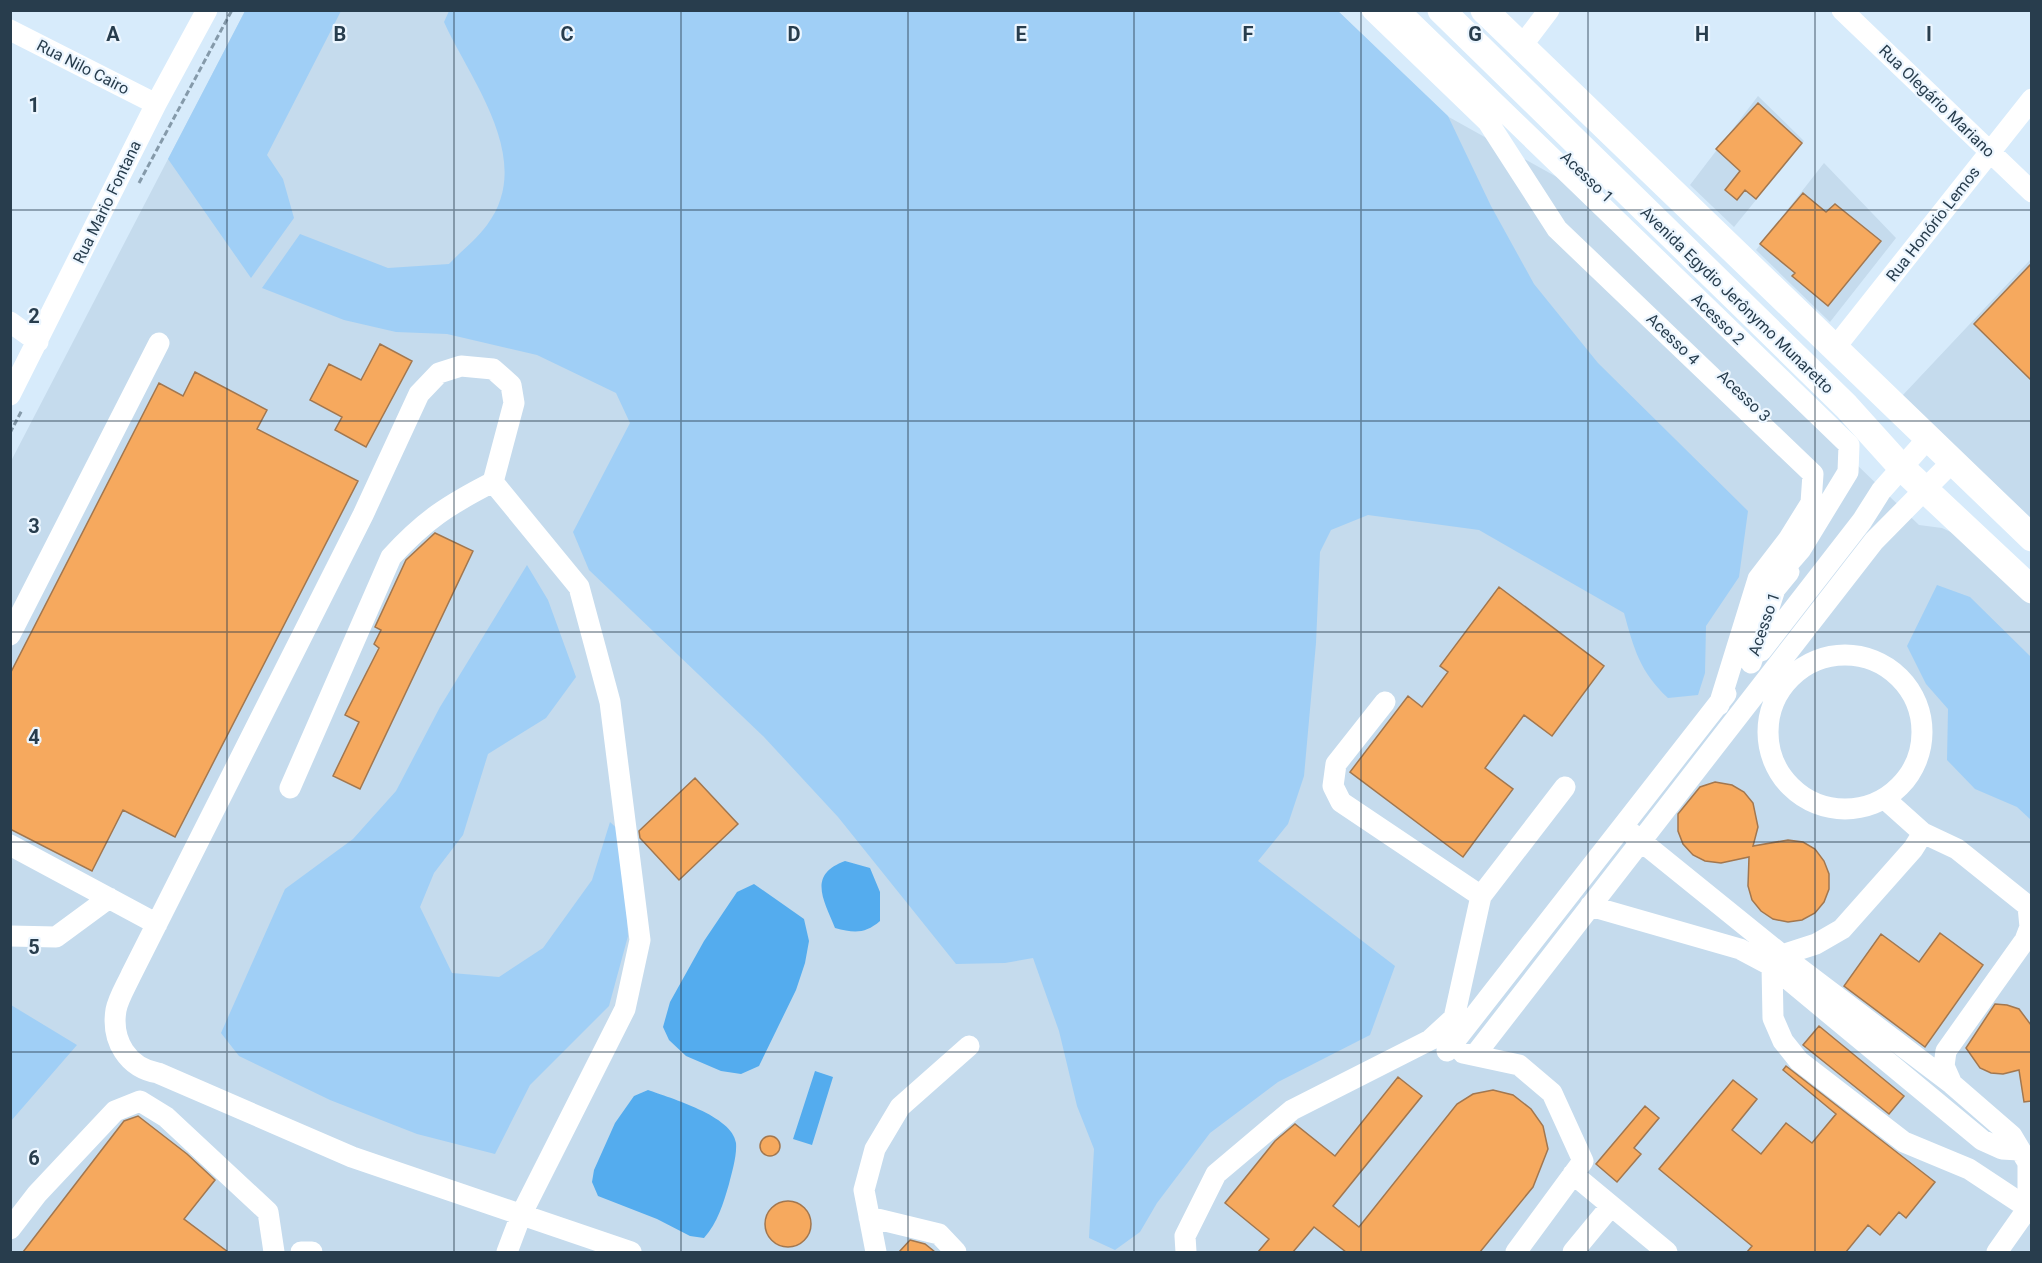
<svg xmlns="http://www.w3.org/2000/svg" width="2042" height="1263" font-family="Roboto,sans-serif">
<rect width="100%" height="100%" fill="#d7ebfb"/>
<path fill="#c5dbed" d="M245,11H1338L1447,116L1564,181L1919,525L1942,528L1966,539L2031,603V1252H11L10,463Z
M1758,96L1804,141L1734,227L1690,185Z
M1824,163L1896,238L1830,322L1756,250Z
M2031,259V518L1902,396Z"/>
<path fill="#a0cff6" d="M245,11H341L267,155L283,179L294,218L251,278L168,159Z
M449,11H1338L1448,116L1491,206L1534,284L1598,363L1748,511L1739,577L1706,626L1705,673L1698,695L1668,698C1640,672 1634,649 1624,613L1479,530L1368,515L1331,530L1320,552L1316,643L1304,776L1288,824L1258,861L1395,966L1370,1035L1278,1082L1210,1133L1157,1203L1140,1232L1115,1250L1089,1238L1094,1149L1077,1106L1059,1031L1033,958L1005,963L956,964L838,817L764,737L589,570L573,532L630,423L616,393L537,355L447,334L396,332L344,320L262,288L300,234L388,268L449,264C461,251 477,239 487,225C536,160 470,80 444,22Z
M527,565L548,600L576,677L546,718L488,754L463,835L434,873L420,907L452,973L499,977L543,948L592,880L610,822L623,834L628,936L609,1006L530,1085L495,1154L417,1134L330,1100L239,1056L221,1033L285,889L353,839L396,791L440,707Z
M1937,585L1970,597L2031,657V820L2017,807L1975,789L1947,760L1948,709L1926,684L1907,646Z
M11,1005L77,1045L11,1121Z"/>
<path fill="#54acee" d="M845,861L870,868L880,892V921C865,934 854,933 835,928C824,900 807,875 845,861Z
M754,884L804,919L809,941L805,963L796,990L759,1066L741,1074L721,1071L686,1056L669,1040L663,1027L670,1002L704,941L737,892Z
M815,1071L833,1077L812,1145L793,1139Z
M648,1090C670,1098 733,1116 736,1143C737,1156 732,1172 729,1184C723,1204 718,1222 704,1238L690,1236L657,1219L598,1196L592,1182L594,1170L615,1123L634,1096Z"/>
<path fill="#f6a95e" stroke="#a2774f" stroke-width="1.5" d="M1758,103L1802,143L1756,199L1745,190L1737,200L1725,190L1740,171L1716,149Z
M1803,193L1826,212L1835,204L1881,241L1828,306L1792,276L1795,273L1760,244Z
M2031,264V380L1974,324Z
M380,344L412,361L366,447L335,430L342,417L310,400L329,364L361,380Z
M195,372L267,410L257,429L358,481L175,837L123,810L92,871L10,829V674L159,383L183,396Z
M435,533L473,551L360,789L333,776L359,722L345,715L379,648L374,644L381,630L375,627L406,560Z
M1499,587L1604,666L1552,736L1524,715L1485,768L1513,789L1463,857L1350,772L1408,696L1422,707L1448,672L1440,666Z
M695,778L738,824L679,880L640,838L639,831Z
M1715,782L1732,785L1744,792L1753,803L1758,827L1753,846L1788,840L1803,842L1815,849L1824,861L1829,874V889L1824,902L1815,913L1802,920L1788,922L1773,919L1761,911L1752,900L1748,886L1749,857L1721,863L1705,861L1693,855L1683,844L1678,831V814L1700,787Z
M1940,933L1983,965L1925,1047L1844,986L1881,934L1919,962Z
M1995,1004L2007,1005L2019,1009L2031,1025V1101L2024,1102L2019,1070L2003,1074L1991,1073L1980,1068L1966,1048Z
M1819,1026L1904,1096L1889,1114L1803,1045Z
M1786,1066L1935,1182L1906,1218L1899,1212L1880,1235L1868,1225L1846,1252H1747L1752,1246L1659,1169L1733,1080L1757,1099L1732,1130L1761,1154L1786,1123L1812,1143L1836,1114L1783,1070Z
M1398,1077L1422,1096L1333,1206L1359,1227L1457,1104L1473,1094L1493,1090L1513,1095L1531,1109L1543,1126L1548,1149L1533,1187L1480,1252H1346L1314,1227L1293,1252H1258L1269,1239L1225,1203L1275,1141L1295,1124L1335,1156Z
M1645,1106L1659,1118L1634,1148L1641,1154L1617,1182L1596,1164Z
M138,1116L187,1154L215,1180L184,1219L228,1252H23L124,1121Z
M760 1146a10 10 0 1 1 20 0a10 10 0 1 1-20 0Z
M765 1224a23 23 0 1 1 46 0a23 23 0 1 1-46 0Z
M910,1240L925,1244L935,1252H899Z"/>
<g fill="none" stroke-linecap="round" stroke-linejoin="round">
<path stroke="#859aaa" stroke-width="3" stroke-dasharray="6 3" stroke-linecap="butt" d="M139,183L232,10
M10,433L22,410"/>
<path stroke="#fff" stroke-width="21" d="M1372,10L1488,122L1557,229L1813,474L1811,503L1788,540L1758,579L1719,705
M1399,10L1849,445L1848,472L1801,549L1775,579
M1842,10L2032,192
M10,30L156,104
M1521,47L1549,10
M10,322L38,342
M1834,349L2032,99
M10,395L156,104L207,10
M493,482L514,403L511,385L493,369L461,366L439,373L419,394L363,515L131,975C126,986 118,999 116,1010C111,1041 128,1068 158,1073L352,1157L631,1252
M10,635L159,343
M1761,651L1862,521L1881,491L1929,437
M1768 732a77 77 0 1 1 154 0a77 77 0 1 1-154 0Z
M1751,663L1775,589L1789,572
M1385,702L1336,764L1333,786L1341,802L1481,896
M290,788L391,557C425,520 448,505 493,482L579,587L610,702L640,940L625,1009L521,1215L507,1252
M1885,799L1923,833
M1631,833L1782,955L1952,1084L2012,1136L2028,1163V1208L1997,1252
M10,845L157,924
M1590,906L1740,949L1772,966L1982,1140L2002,1149L2019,1150
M10,936L56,937L109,898
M1447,1051L1726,694
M1463,1053L1519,1065L1552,1093L1583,1161L1516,1252
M1475,1055L1874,541L1953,461
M1952,1084L1944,1066L1946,1051L2025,940L2030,927L2028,906L1957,849L1923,833L1913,849L1842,929L1816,944L1782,955L1772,966L1773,1018L1783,1041L1799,1061L1904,1142L1969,1169L2028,1208
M1573,1174L1667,1252
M869,1217L939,1234L956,1252
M10,1229L37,1194L115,1111L140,1101L166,1117L268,1212L274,1252
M301,1252H312
M876,1252L864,1190L875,1149L900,1107L969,1046
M1186,1252L1185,1236L1216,1174L1292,1110L1430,1040L1454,1018L1481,896L1565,787
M1573,1252L1611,1206"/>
<path stroke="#fff" stroke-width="27" d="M1441,10L1846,406L1902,468L2032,590
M1484,10L2032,538"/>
</g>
<path fill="none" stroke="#283d4d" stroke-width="1.5" stroke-opacity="0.55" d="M227,10V1252M454,10V1252M681,10V1252M908,10V1252M1134,10V1252M1361,10V1252M1588,10V1252M1815,10V1252M10,210H2032M10,421H2032M10,632H2032M10,842H2032M10,1052H2032"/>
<g text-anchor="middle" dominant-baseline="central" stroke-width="4.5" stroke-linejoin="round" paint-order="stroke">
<g font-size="16" fill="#283d4d" stroke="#ecf6ff">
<text transform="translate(83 67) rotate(27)">Rua Nilo Cairo</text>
<text transform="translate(1937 101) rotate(44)">Rua Olegário Mariano</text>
<text transform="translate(1587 177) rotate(44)">Acesso 1</text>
<text transform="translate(107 202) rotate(-64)">Rua Mario Fontana</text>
<text transform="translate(1933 224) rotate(-52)">Rua Honório Lemos</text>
<text transform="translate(1737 300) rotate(44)">Avenida Egydio Jerônymo Munaretto</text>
<text transform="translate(1718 319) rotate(44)">Acesso 2</text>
<text transform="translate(1673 339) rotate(44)">Acesso 4</text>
<text transform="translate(1744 396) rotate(44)">Acesso 3</text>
<text transform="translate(1764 624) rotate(-71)">Acesso 1</text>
</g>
</g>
<g font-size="20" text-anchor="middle" font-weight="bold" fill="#283d4d" stroke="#ecf6ff" stroke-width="4.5" stroke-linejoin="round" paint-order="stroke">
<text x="113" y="41">A</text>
<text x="340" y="41">B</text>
<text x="567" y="41">C</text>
<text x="794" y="41">D</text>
<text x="1021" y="41">E</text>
<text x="1248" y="41">F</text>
<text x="1475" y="41">G</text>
<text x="1702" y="41">H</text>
<text x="1929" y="41">I</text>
<text x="34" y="112">1</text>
<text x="34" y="323">2</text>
<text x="34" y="533">3</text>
<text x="34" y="744">4</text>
<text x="34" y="954">5</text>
<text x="34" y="1165">6</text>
</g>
<rect width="2042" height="1263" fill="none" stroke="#283d4d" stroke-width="24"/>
</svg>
